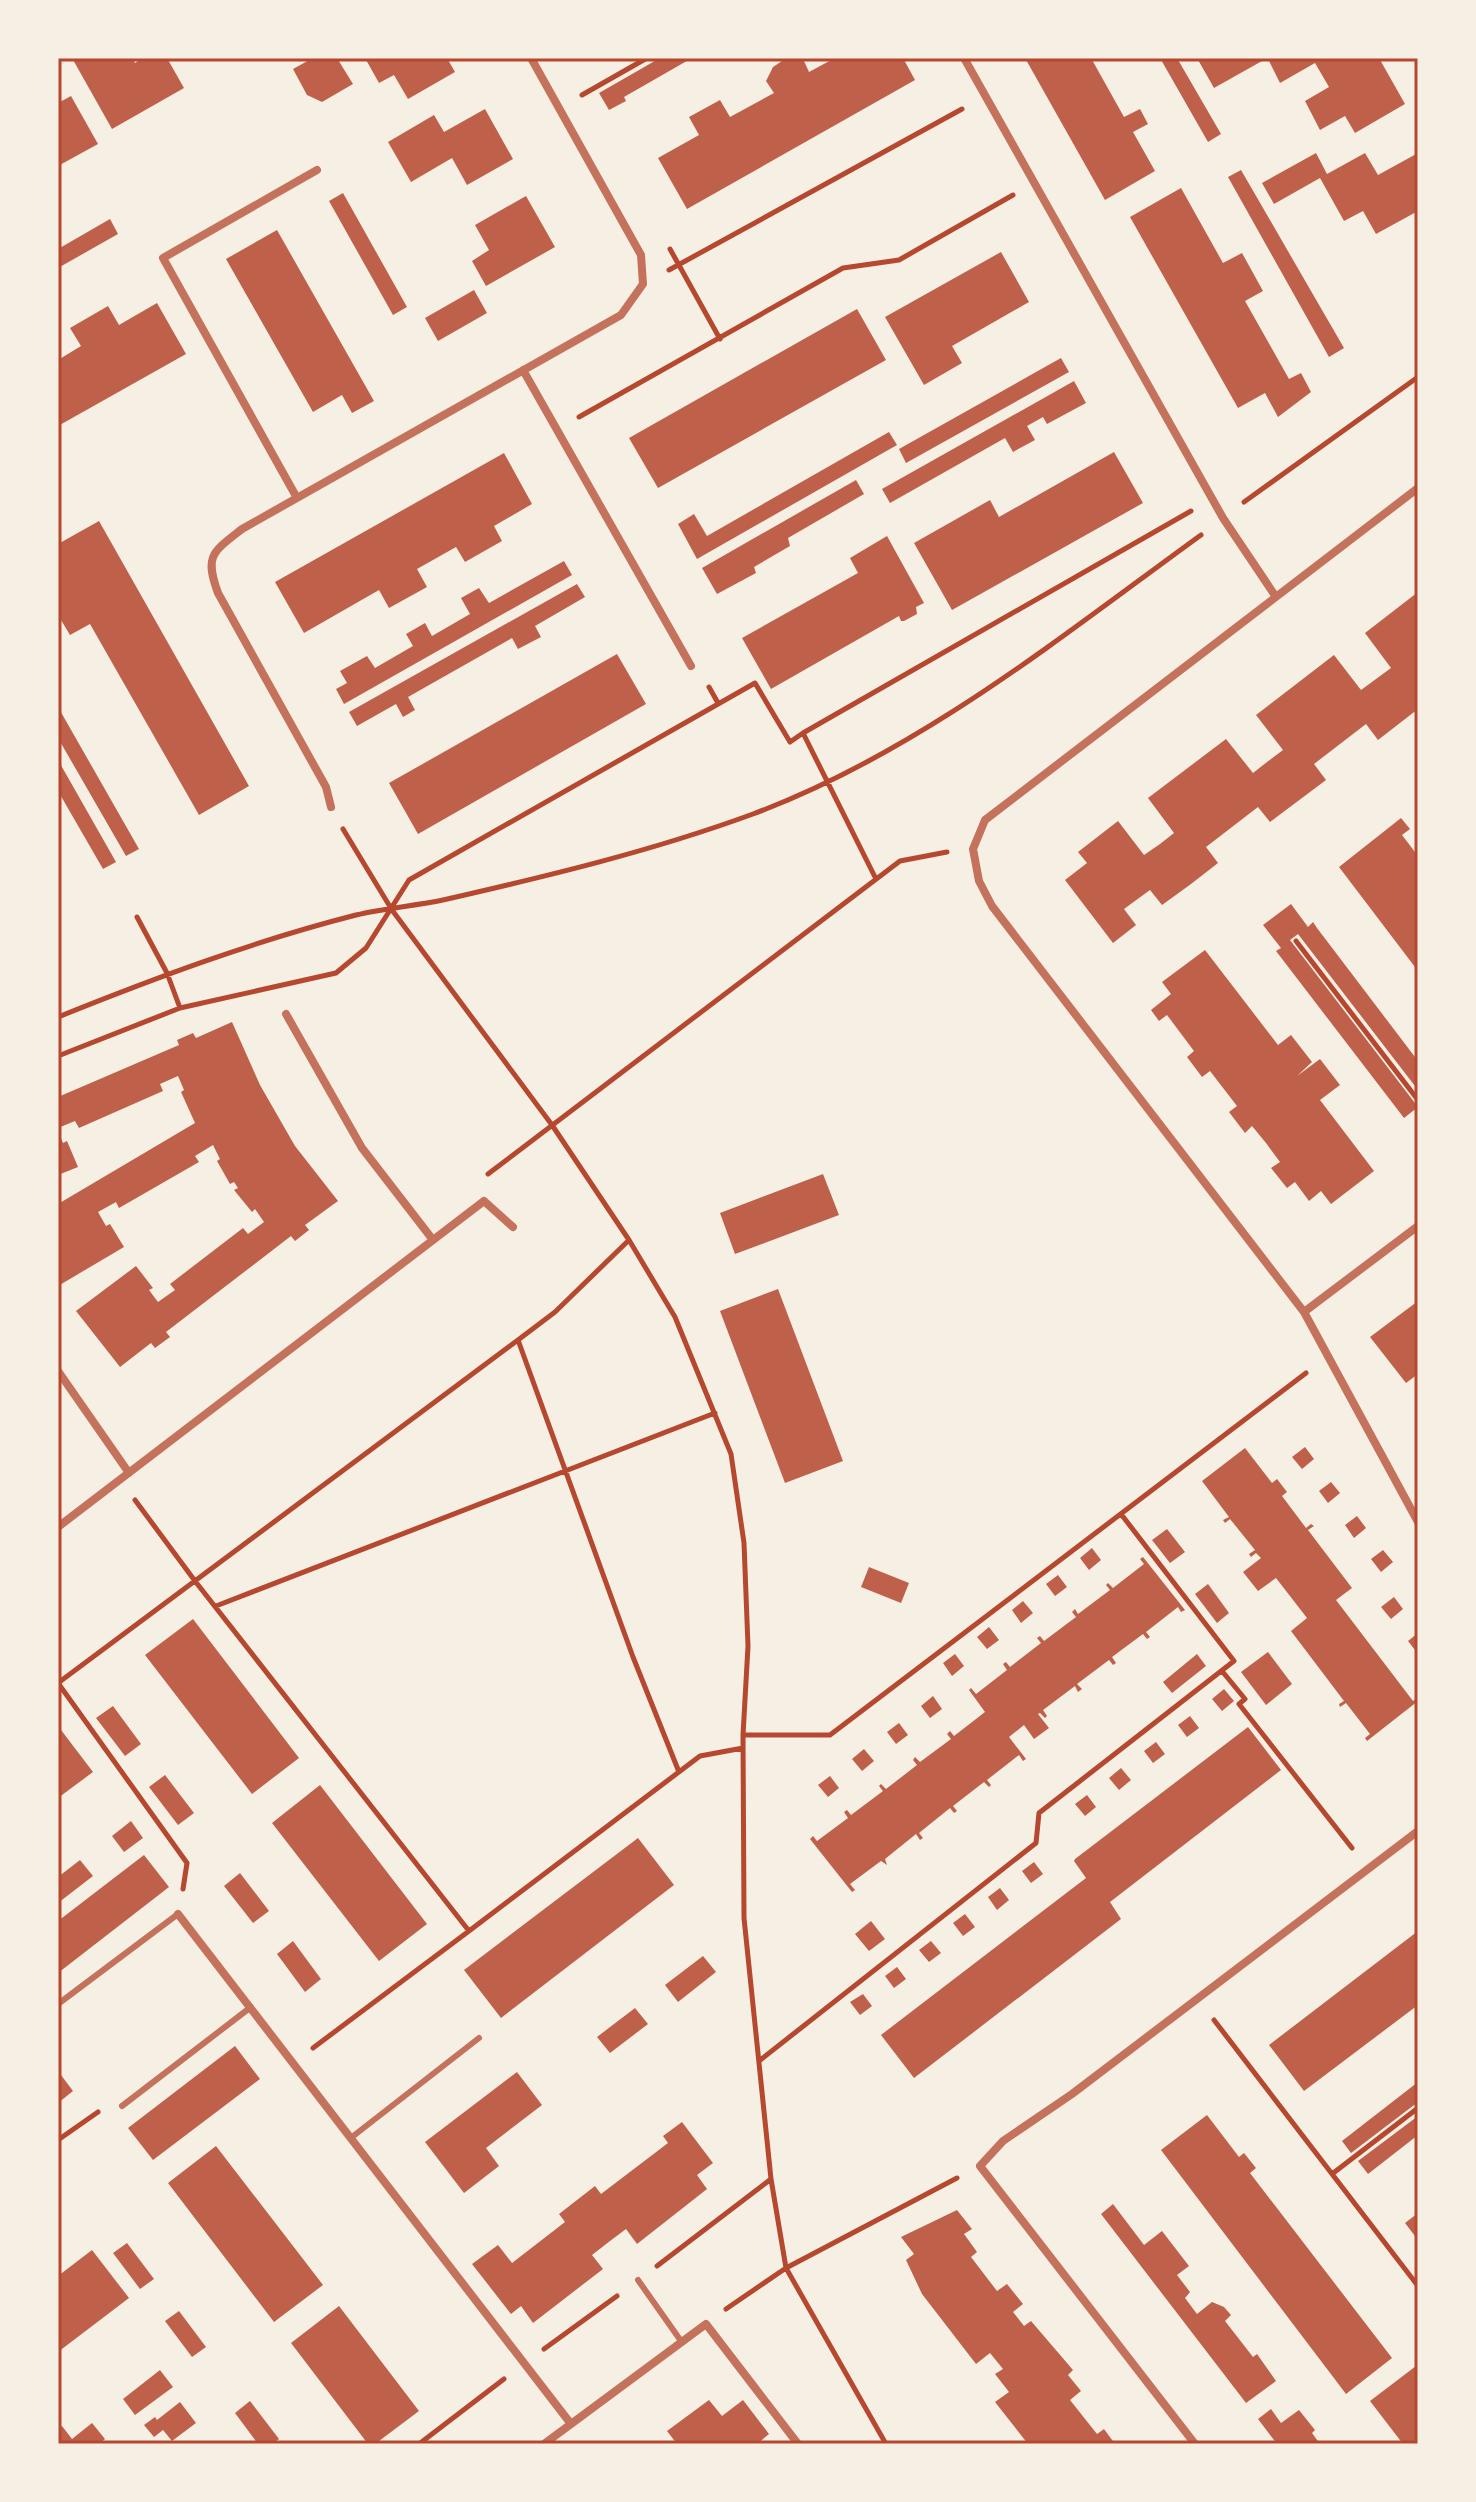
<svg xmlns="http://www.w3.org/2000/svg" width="1476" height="2502" font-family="Manrope,sans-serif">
<rect width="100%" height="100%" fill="#f6efe4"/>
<path fill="#bf614a" d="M72,58H132L135,63L143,58H167L184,88L112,129Z
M313,58H337L353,84L322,102L307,95L293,69Z
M365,58H447L455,72L408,99L394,75L379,83Z
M660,58H692L624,97L626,101L609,110L599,93Z
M835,58H903L915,80L687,209L658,158L699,135L689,117L720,100L730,117L774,93L766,81L773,67L785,59L804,61L809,72Z
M1025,58H1091L1124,117L1140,109L1148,124L1133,132L1155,171L1105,200Z
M1160,58H1177L1221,134L1208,142Z
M1197,58H1260L1262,61L1214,88Z
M1270,58H1379L1405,104L1355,133L1345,116L1320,130L1305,101L1329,87L1315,63L1280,83L1268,59Z
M71,96L98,144L58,166V103Z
M485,109L513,159L467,185L452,158L411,182L388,142L434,115L444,132Z
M1316,153L1327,174L1365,153L1378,175L1418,153V211L1376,234L1363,211L1344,221L1320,178L1274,204L1262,183Z
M1241,170L1344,348L1329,357L1228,177Z
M1181,188L1223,263L1242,253L1263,291L1245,301L1289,379L1301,373L1311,392L1278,417L1265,393L1238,408L1130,217Z
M343,193L407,307L393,315L329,201Z
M526,196L555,247L486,286L472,261L489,250L475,225Z
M110,219L118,234L58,268V249Z
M277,230L374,401L352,413L342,395L313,412L226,259Z
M1001,252L1029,302L952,346L962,363L924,385L885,317Z
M474,290L487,313L438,341L425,318Z
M157,303L186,354L58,426V360L81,346L70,328L108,306L119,325Z
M857,309L886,360L658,488L629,438Z
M1061,358L1069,372L906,463L899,449Z
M1074,381L1086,403L1047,424L1043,417L1027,426L1035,440L1013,452L1005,438L890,503L882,489Z
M889,432L897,445L697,559L678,524L694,514L707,536Z
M1114,452L1143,503L952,610L914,543L990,500L999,517Z
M504,453L532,504L494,526L502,541L465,562L456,547L417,569L427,587L389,608L379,590L304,633L275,582Z
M856,480L864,494L788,538L790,546L754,567L756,573L717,594L702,568Z
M99,521L249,786L199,815L90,624L70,635L58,615V544Z
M887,536L924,603L916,607L917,614L904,621H901L899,616L771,689L742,638L858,573L850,558Z
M564,561L572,575L344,704L336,689L347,683L340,671L367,656L375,668L413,646L406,634L425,623L432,636L470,614L461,598L479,588L489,603Z
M577,584L585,597L535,626L541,637L518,649L512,638L408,697L415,710L403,717L396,704L357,726L349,712Z
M1418,592V709L1378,740L1366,724L1314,764L1326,780L1270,822L1258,807L1206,847L1218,863L1191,884L1162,905L1150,890L1124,909L1136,925L1113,943L1065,880L1087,863L1078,852L1118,821L1144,855L1160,844L1174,833L1148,798L1226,739L1253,773L1267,762L1283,750L1256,715L1334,655L1361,690L1391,668L1365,633Z
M617,654L646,704L418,834L389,783Z
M58,707L139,849L126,856L58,738Z
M58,760L116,862L103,869L58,791Z
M1401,818L1410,829L1402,835L1418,856V971L1339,867Z
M1291,904L1308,927L1313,922L1317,928L1418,1061V1090L1298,934L1290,940L1418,1107L1404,1118L1276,951L1281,948L1263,925Z
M1205,950L1278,1045L1291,1035L1312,1062L1297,1076L1320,1059L1340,1085L1320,1100L1374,1171L1331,1204L1321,1191L1309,1201L1295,1182L1287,1188L1271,1168L1280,1162L1266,1143L1252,1126L1245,1133L1229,1112L1237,1106L1210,1071L1202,1077L1187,1057L1194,1051L1167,1015L1159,1021L1151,1010L1171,994L1162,982Z
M232,1022L260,1085L295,1146L338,1201L305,1225L309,1230L295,1241L291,1236L166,1332L170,1337L155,1348L151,1343L120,1367L76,1311L136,1266L153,1288L149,1290L158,1302L175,1290L170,1284L243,1228L248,1234L264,1222L255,1209L252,1212L234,1190L238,1188L234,1182L230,1184L217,1161L220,1159L213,1145L195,1156L199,1162L119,1208L116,1202L98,1212L106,1226L110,1224L124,1247L58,1286V1204L195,1123L181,1092L184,1090L178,1076L160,1084L163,1091L79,1128L75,1121L58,1128V1097L179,1045L177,1040L193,1033L196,1038Z
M58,1131L63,1143L67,1141L78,1167L58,1175Z
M823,1174L839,1215L735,1254L720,1213Z
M778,1289L843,1461L785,1483L720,1311Z
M1418,1301V1374L1406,1383L1370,1337Z
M1305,1447L1314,1459L1302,1469L1292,1457Z
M1245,1448L1272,1483L1277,1479L1287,1492L1282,1496L1306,1528L1311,1524L1314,1526L1308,1530L1352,1588L1336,1600L1413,1701L1418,1697V1701L1367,1741L1365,1738L1370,1734L1346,1703L1340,1707L1339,1704L1344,1701L1291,1631L1307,1618L1276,1578L1258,1591L1243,1572L1261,1558L1256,1553L1251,1557L1249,1554L1255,1550L1230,1519L1225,1523L1223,1520L1229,1517L1202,1481Z
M1331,1482L1340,1493L1328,1503L1319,1491Z
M1357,1516L1366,1528L1354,1538L1345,1525Z
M1167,1529L1185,1552L1170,1563L1152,1540Z
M1092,1548L1101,1560L1089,1570L1080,1558Z
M1383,1550L1393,1562L1381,1572L1371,1559Z
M1143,1557L1185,1610L1181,1612L1178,1607L1146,1632L1150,1637L1147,1639L1143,1634L1112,1657L1116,1663L1113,1665L1109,1660L1077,1684L1082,1689L1078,1692L1075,1686L1043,1710L1047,1716L1045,1718L1040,1713L1038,1714L1049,1728L1034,1739L1024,1725L1009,1737L1026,1759L1023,1761L1019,1755L987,1780L991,1785L989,1787L984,1782L953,1806L957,1811L954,1813L950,1808L919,1833L923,1838L920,1840L916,1834L885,1859L887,1865L881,1861L850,1884L855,1890L852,1892L810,1839L813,1836L817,1841L848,1818L844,1812L847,1810L851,1815L883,1791L879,1786L881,1784L886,1789L917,1765L913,1760L915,1757L920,1762L951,1739L947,1734L950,1731L954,1736L985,1712L969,1690L971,1688L976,1694L1007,1670L1003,1664L1006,1662L1010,1667L1041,1643L1037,1638L1040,1636L1044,1641L1076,1617L1072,1612L1075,1609L1078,1614L1110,1590L1106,1585L1108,1583L1113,1588L1144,1564L1140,1559Z
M869,1567L909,1583L901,1603L861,1587Z
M1058,1575L1067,1587L1055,1596L1046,1584Z
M1208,1584L1229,1613L1217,1623L1195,1594Z
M1394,1597L1403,1609L1391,1619L1381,1607Z
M1023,1601L1033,1613L1021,1623L1012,1610Z
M193,1619L299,1758L252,1794L145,1655Z
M989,1627L999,1640L987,1649L977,1637Z
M1418,1633V1654L1408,1641Z
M1268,1652L1292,1684L1266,1705L1241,1672Z
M955,1654L964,1666L952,1676L943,1663Z
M1197,1654L1206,1666L1172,1693L1163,1682Z
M1224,1689L1234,1701L1222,1711L1212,1699Z
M933,1696L942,1709L930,1718L921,1706Z
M113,1706L141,1744L125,1756L96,1718Z
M1190,1716L1199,1728L1187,1737L1178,1725Z
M899,1723L908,1735L896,1744L887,1732Z
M58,1726L93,1772L58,1798Z
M1248,1727L1281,1770L1110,1902L1121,1919L914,2078L881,2035L1086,1878L1074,1861L1075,1859Z
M1156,1742L1165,1754L1153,1763L1144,1751Z
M864,1749L874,1761L862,1771L852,1759Z
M1121,1768L1131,1780L1119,1790L1109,1778Z
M165,1775L194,1813L178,1825L149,1787Z
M830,1776L839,1788L828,1797L818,1785Z
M320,1785L427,1924L379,1961L272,1823Z
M1087,1795L1096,1807L1085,1816L1075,1804Z
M131,1821L143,1838L124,1852L112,1836Z
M638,1838L674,1885L501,2018L464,1970Z
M144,1855L169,1887L58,1973V1921Z
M80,1860L93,1876L58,1903V1877Z
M1034,1862L1043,1874L1031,1883L1022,1871Z
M240,1873L269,1911L253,1923L224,1886Z
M1000,1888L1009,1900L997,1910L988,1897Z
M965,1914L975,1927L963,1936L953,1923Z
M871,1921L885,1939L869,1951L855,1934Z
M1418,1931V2005L1304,2091L1269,2045Z
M293,1941L321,1979L305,1992L277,1954Z
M931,1941L941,1953L929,1962L919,1950Z
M703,1956L716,1972L678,2002L665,1985Z
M897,1967L906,1979L894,1988L885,1976Z
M863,1994L872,2006L860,2015L850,2002Z
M635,2008L648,2024L610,2053L597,2037Z
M235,2046L260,2079L153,2160L128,2128Z
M58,2071L73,2091L58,2103Z
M517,2072L542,2105L486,2148L499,2166L464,2193L425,2142Z
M1418,2082V2102L1351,2153L1342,2141Z
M1207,2115L1239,2157L1244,2153L1256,2168L1250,2173L1392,2358L1346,2394L1161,2150Z
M1418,2116V2135L1368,2174L1358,2161Z
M682,2122L713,2163L697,2175L707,2189L637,2244L626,2229L610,2241L592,2255L603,2269L533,2323L521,2306L511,2314L472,2264L498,2245L512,2263L565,2222L559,2214L595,2186L601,2194L668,2143L663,2136Z
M216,2146L323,2285L274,2322L168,2183Z
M1113,2204L1144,2245L1162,2231L1189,2266L1177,2275L1190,2292L1185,2298L1197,2314L1212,2302L1224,2307L1231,2315L1225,2321L1253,2357L1257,2354L1276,2381L1246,2403L1101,2214Z
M957,2210L972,2229L964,2234L977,2252L971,2257L997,2291L1007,2284L1023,2304L1013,2312L1024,2326L1031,2321L1073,2370L1068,2375L1081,2391L1070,2400L1097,2434L1104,2429L1115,2444H1028L995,2402L1009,2392L995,2374L1003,2369L990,2353L976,2364L922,2294L906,2260L914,2254L901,2237Z
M1418,2213V2240L1405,2223Z
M127,2243L154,2279L140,2289L113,2253Z
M92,2250L129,2298L58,2352V2276Z
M339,2306L419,2411L375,2444H368L291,2343Z
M179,2311L206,2347L192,2357L165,2321Z
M1416,2366L1418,2444H1403L1370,2401Z
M160,2370L173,2387L135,2415L123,2399Z
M709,2400L722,2416L743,2400L769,2434L757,2444H677L667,2431Z
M250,2401L279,2439L272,2444H258L235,2413Z
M180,2402L196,2423L172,2441L163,2430L154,2437L144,2425L155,2417L157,2420Z
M1271,2409L1281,2423L1299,2410L1315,2430L1312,2433L1320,2444H1277L1258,2419Z
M92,2423L105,2439L99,2444H58V2428L62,2426L72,2439Z"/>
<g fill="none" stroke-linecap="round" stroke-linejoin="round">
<path stroke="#b5482f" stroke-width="5" d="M582,95L647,58
M670,249L720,339
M669,270L962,109
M579,417L843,268L899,260L1013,195
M1244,502L1418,377
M709,687L718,703
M803,733L1191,511
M343,829L392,910L552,1125L629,1240L675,1317L731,1454L744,1543L748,1646L743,1735L744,1918L771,2179L786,2268L886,2444
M137,917L167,973L180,1008
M1296,941L1418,1100
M58,1017C155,978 254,941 356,915C385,908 414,906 443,900C548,876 652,851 753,814C919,752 1059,638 1201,535
M58,1056L180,1008L336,973L366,948L409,880L755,683L790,742L803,733L876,879
M488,1174L900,861L947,852
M518,1340L633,1657L679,1772
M135,1500L195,1581L469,1931L700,1756L743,1748
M216,1606L715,1413
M1222,1671L1245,1699L1239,1704L1352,1848
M58,1683L518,1340L555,1312L629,1240
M58,1683L187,1863L183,1889
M743,1735H830L1306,1373
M1214,2020L1418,2286
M313,2048L469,1931
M759,2061L1036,1843L1039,1813L1234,1661L1121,1514
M58,2140L98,2112
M1332,2174L1418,2108
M657,2266L771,2179
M726,2309L786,2268L957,2178
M544,2349L617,2296
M419,2444L504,2379"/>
<path stroke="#c5725c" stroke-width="6" d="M58,2004L178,1914
M122,2106L251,2007
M352,2137L479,2038
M638,2280L681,2341"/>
<path stroke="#c5725c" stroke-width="8" d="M964,58L1223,518L1276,597
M523,370L691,666
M1418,488L985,820L973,849L979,881L992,906L1304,1312L1418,1522
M297,498L163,258L317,170
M331,807L326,787L218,593C204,555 213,552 242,529L621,315L643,284L641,255L531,58
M286,1014L362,1148L433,1240
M1304,1312L1418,1226
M58,1371L129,1473
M58,1527L484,1201L513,1227
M178,1914L571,2424
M544,2444L706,2324L798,2444
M1195,2444L980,2166L1003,2141L1072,2094L1418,1831"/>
</g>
<rect width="1476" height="2502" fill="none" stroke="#f6efe4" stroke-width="120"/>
<rect x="60" y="60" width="1356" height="2382" fill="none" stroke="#b5482f" stroke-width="3"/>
</svg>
